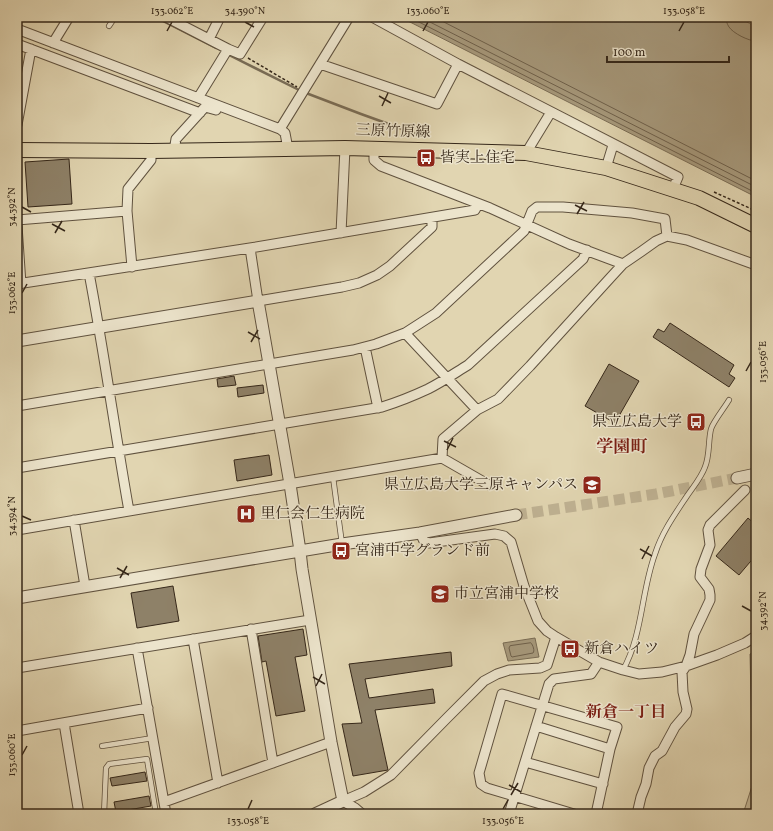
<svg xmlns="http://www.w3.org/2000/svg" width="773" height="831" font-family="Vollkorn,'Noto Serif JP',serif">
<rect width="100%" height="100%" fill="#e1d5b1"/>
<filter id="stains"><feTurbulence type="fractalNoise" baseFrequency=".005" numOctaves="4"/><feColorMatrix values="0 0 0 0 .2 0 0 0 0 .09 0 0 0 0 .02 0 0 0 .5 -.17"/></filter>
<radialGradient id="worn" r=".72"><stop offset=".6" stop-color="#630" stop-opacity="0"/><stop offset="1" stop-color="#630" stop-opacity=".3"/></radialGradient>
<path fill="#c4b797" stroke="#7c6f58" d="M756,652V814H743L753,783L750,654Z"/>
<path fill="#a79a7d" stroke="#796c55" d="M400,17H738L756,27V197Z
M535,638L539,657L508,661L503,643Z"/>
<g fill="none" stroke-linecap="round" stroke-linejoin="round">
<path stroke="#6e604b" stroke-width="1" d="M409,17L756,193
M420,17L756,187
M434,17L756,181
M726,17C726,21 727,24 729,27C733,33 748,41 756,41
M531,643C533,645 535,651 533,653L512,657L511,656L509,648L510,646Z"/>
<path stroke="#796c55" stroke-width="2.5" d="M155,17L216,48
M227,54L301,91
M306,93L361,114L422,136"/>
</g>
<path fill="#8e8168" stroke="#352719" d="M69,159L72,204L28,207L25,162Z
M670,323L734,365L729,374L735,378L729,387L653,337L658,329L664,332Z
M609,364L639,381L615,423L585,406Z
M234,376L236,385L218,387L217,379Z
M263,385L264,393L238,397L237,388Z
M269,455L272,475L237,481L234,460Z
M748,518L756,525V555L739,575L716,556Z
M173,586L179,621L137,628L131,593Z
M303,629L307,655L295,657L305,711L276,716L266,661L262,662L258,636Z
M451,652L452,666L365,679L369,698L433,689L435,703L375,710L388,770L353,776L342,724L362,723L349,664Z
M145,772L147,781L112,786L110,778Z
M149,796L151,806L116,812L114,802Z"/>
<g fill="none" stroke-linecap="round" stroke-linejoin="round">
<path stroke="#bfb293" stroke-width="11" stroke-dasharray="11 5.5" stroke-linecap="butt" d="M516,515L656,494L737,478"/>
<g stroke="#60523f" stroke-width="6">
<path id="service" d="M109,26L115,17
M333,477L342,544
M623,670C643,634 641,592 655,554C662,532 675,514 687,496C693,487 701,478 705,467C710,455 708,441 711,429C713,422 725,407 729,400
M102,746L153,738
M104,814L106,768L109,764L147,759L156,814
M150,814L156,813"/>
</g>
<g stroke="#60523f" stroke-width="11">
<path id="minor" d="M166,17L228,49L240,54L263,17
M372,17L458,64L678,177L673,189
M17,29L280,129L285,133L288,149
M209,39L220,17
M53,43L69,17
M17,44L200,113
M320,64L437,104L458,64
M198,98L228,49
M17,125L31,49
M280,129L349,17
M374,149V160L381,166L490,208L569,244L623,264
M174,151L176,139L205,107L216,110
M526,153L551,112
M606,168L613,145
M17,220L127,211
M17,226L21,284
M341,233L345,148
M250,248L258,301L342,287L359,283L377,275L390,266L432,227V218
M132,267L127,211L128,189L151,160V151
M89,273C104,352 115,432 129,511
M17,284L250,248L475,210L478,204
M405,333L477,410
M365,347L378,408
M17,406L353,350L376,344L405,333L436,313L524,231L532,211L537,207H563L632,213L665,219L667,236
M442,458L443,439L477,410L498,399L530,366L611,277L623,264L642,251L656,241L667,236L687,240L756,265
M17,468L382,407C398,402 413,396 428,389C442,382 455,373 468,365L583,259L587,250
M74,520L85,586
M17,530L442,458L489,485
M420,533L424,541L429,543L495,534L504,536L511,542L524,586L538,621L547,631L556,637L599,662L623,670L639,674L662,672L686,666L717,655L745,643L756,636
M251,629L273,763
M193,639L218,783
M137,648L166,814
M17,668L310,620
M64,723L79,814
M536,726L610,749
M17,731L148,708
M525,762L603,784
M343,801L364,792L391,775L447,718L484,681L497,674L509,670L540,668L547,665L556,637
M343,801L355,808L362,814
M164,802L331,742
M509,814L549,684L554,679L591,674L599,662
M574,814L487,788L481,784L479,773L502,694L617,727L610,749L596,814
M637,814L641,797L646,784L649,768L655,756L662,751L675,727L686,714L687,709L683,692L682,672L686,666L690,655L694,634L710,600V595L709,589L700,577L701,569L710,545L708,530L710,525L745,490"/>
</g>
<g stroke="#60523f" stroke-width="13">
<path id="tertiary" d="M17,341L258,301L290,484L300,551L302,569L331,742L343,801L315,814
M737,478L756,474
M17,598L342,544L420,533L516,515"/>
</g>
<g stroke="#352719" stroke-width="16">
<path id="primary" d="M17,150L151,151L345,148L526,153L606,168L699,198L756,226"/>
</g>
<path stroke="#352719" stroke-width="1.5" stroke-dasharray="3 2" stroke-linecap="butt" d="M248,58L297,87
M714,192L756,211"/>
<use href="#service" stroke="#ece4cc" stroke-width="4.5"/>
<use href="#minor" stroke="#ece4cc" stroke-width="9"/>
<use href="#tertiary" stroke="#ece4cc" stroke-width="11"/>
<use href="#primary" stroke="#e1d5b1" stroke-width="14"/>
</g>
<path fill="none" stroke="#352719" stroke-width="1.5" d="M245,22L254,27M167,31L172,22M423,31L428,22M679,31L684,22M379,96L391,103M382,106L388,93M575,205L587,211M22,207L31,212M577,214L584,202M52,224L65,231M55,233L62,221M22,293L27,284M248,332L260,339M251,342L258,330M746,371L751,362M444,441L456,447M447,450L453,438M22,516L31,520M640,549L652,556M642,559L649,546M117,568L129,575M120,578L127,566M742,606L751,611M313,677L325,684M316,686L322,674M22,755L27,746M509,785L521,792M511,795L518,783M248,809L252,800M503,809L508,800"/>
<defs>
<g id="bus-square" transform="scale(1)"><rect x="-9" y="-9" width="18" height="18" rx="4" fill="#8f2418" stroke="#ece4cc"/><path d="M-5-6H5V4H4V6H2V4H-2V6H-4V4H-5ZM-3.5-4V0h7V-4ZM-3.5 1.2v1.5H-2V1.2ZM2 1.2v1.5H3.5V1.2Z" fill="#fff"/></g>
<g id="university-square" transform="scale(1)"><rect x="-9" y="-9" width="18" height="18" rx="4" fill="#8f2418" stroke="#ece4cc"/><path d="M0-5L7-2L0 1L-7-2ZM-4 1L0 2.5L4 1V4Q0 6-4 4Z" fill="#fff"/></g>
<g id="hospital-square" transform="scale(1)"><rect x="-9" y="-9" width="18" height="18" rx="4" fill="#8f2418" stroke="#ece4cc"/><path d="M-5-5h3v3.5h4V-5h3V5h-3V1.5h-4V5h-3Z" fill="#fff"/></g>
<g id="school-square" transform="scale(1)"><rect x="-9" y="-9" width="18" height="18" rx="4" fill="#8f2418" stroke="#ece4cc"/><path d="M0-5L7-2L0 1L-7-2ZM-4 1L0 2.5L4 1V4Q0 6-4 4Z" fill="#fff"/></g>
</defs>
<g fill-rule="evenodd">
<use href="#bus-square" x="426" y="158"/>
<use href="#bus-square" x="696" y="422"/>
<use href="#university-square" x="592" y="485"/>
<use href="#hospital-square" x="246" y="514"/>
<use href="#bus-square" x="341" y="551"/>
<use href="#school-square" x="440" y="594"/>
<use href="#bus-square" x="570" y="649"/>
</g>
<g text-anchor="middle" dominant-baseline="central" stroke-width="3" stroke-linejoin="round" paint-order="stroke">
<g font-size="15" fill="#352719" stroke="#ece4cc">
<text transform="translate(393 132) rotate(2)">三原竹原線</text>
</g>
<g font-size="15" fill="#352719" stroke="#ece4cc" text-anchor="start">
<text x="440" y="158">皆実上住宅</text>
<text x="682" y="422" text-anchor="end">県立広島大学</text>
<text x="578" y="485" text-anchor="end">県立広島大学三原キャンパス</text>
<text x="260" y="514">里仁会仁生病院</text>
<text x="355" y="551">宮浦中学グランド前</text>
<text x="454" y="594">市立宮浦中学校</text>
<text x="584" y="649">新倉ハイツ</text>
</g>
<g font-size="16" font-weight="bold" fill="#7a1f14" stroke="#ece4cc">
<text x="626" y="713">新倉一丁目</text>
</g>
<g font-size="17" font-weight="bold" fill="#7a1f14" stroke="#ece4cc">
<text x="622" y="447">学園町</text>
</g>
</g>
<rect width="773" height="831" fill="none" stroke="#e1d5b1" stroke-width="44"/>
<path d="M607 56v6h122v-6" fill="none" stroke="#352719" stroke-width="2"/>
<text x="613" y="56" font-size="12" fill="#352719" stroke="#ece4cc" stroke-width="3" paint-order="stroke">100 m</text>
<rect x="22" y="22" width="729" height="787" fill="none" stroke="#352719" stroke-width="1.5"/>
<g font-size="10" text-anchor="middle" fill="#352719">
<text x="172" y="14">133.062°E</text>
<text x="245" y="14">34.390°N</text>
<text x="428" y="14">133.060°E</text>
<text x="684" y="14">133.058°E</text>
<text transform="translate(11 207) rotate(-90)" y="4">34.392°N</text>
<text transform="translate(11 293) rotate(-90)" y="4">133.062°E</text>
<text transform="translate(762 362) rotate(-90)" y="4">133.056°E</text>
<text transform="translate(11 516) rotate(-90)" y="4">34.394°N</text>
<text transform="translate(762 611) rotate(-90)" y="4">34.392°N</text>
<text transform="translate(11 755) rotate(-90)" y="4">133.060°E</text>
<text x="248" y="824">133.058°E</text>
<text x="503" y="824">133.056°E</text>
</g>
<rect width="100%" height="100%" filter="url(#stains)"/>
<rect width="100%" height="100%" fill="url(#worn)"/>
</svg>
